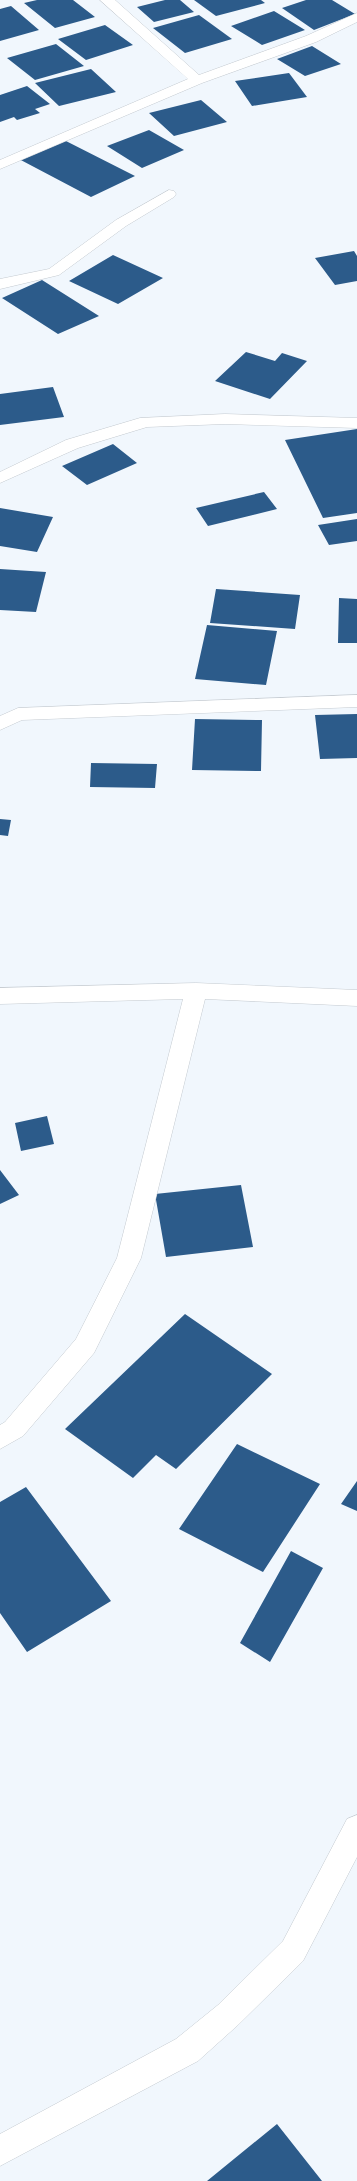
<svg xmlns="http://www.w3.org/2000/svg" width="357" height="2181" font-family="Cabin,sans-serif">
<rect width="100%" height="100%" fill="#f1f7fd"/>
<path fill="#2c5b8a" d="M37,0H73L95,17L55,28L24,3Z
M165,0H180L194,12L154,22L137,7Z
M194,0H261L265,3L216,16Z
M306,0H332L355,14L314,30L282,8Z
M11,6L39,30L0,41V9Z
M274,11L305,30L262,45L231,26Z
M199,15L232,39L185,53L153,28Z
M105,25L133,45L86,60L58,39Z
M56,44L84,66L35,80L7,58Z
M312,46L341,64L305,76L277,59Z
M91,69L116,92L59,106L35,83Z
M289,73L307,97L252,106L235,81Z
M27,86L50,104L35,109L40,113L17,120L14,117L0,122V95Z
M201,100L227,122L174,136L149,113Z
M149,130L184,150L142,168L107,146Z
M60,138L135,176L91,197L17,158Z
M354,251L357,256V281L335,285L315,258Z
M113,255L163,278L118,304L69,281Z
M42,280L99,316L58,334L2,298Z
M246,352L275,361L282,353L307,361L270,399L215,381Z
M53,387L64,417L0,425V394Z
M357,429V513L323,518L285,440Z
M113,444L137,463L87,485L62,466Z
M264,492L277,509L208,526L196,508Z
M0,508L53,517L37,552L0,546Z
M357,519V541L329,545L318,525Z
M0,569L46,572L36,612L0,610Z
M216,589L300,595L295,629L210,623Z
M339,598L357,599V643H338Z
M207,625L277,631L266,685L195,679Z
M357,714V758L320,759L315,715Z
M195,719L262,720L261,771L192,770Z
M91,763L157,764L155,788L90,787Z
M0,819L11,820L8,836L0,835Z
M47,1116L54,1144L21,1151L15,1123Z
M0,1170L19,1195L0,1204Z
M241,1185L253,1247L166,1257L155,1194Z
M185,1314L272,1374L176,1469L156,1455L133,1478L65,1429Z
M237,1444L320,1484L263,1572L179,1529Z
M357,1481V1511L341,1504Z
M26,1487L111,1601L27,1652L0,1613V1502Z
M291,1551L323,1568L270,1662L240,1643Z
M277,2124L322,2181H207Z"/>
<g fill="none" stroke-linecap="round" stroke-linejoin="round">
<g stroke="#c4cad0" stroke-width="1">
<path id="minor" d="M100,0H115L199,75L306,36L357,13V22L316,42L202,83L0,169V160L188,79Z
M169,190L174,191L176,194L174,197L126,226L59,275L0,289V279L49,269L116,220Z
M225,414L357,418V428L225,424L147,427L78,448L0,483V472L66,440L140,418Z
M357,695V707L22,720L0,730V716L18,708Z
M196,983L357,990V1006L205,999L141,1258L94,1353L23,1436L0,1449V1425L5,1422L76,1339L117,1258L183,999L0,1004V988Z
M357,1815V1857L303,1961L238,2025L198,2061L0,2166V2134L176,2039L218,2005L283,1941L347,1819Z"/>
</g>
<use href="#minor" fill="#fff" fill-rule="evenodd"/>
</g>
</svg>
